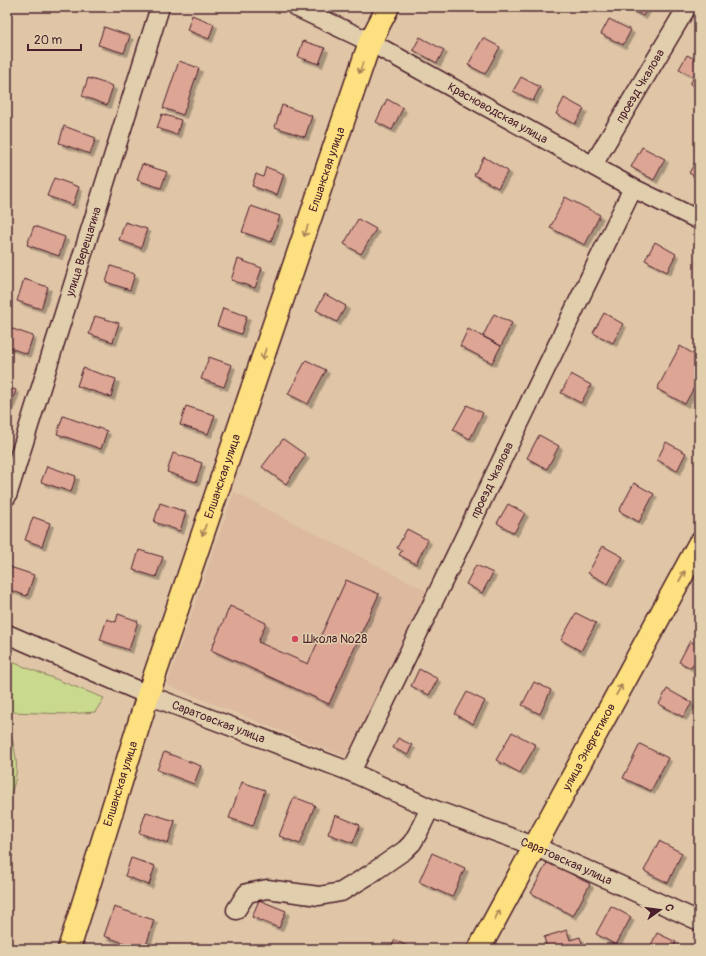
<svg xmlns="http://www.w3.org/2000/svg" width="706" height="956" font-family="Pangolin,sans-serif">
<defs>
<filter id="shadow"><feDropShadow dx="3.5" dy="3.5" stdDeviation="0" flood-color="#0004"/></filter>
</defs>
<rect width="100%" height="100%" fill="#e0c6a7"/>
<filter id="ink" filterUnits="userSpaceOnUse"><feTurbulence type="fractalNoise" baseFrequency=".025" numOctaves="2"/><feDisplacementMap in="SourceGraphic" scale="8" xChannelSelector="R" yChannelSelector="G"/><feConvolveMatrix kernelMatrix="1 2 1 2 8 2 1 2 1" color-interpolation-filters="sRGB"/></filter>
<g filter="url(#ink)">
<path fill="#dcb99f" d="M234,492L431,593L346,757L167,685Z"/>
<path fill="#c9d98d" stroke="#8a7c5c" d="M7,660L104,698L95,712L68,714L10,712L7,708Z
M7,728C18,749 21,779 7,800Z"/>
<path fill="#dca594" stroke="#4a1f2b" filter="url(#shadow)" d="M626,7H648L643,16Z
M192,15L214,24L209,39L187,30Z
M609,19L631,30L623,45L601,34Z
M104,27L130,36L124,53L98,45Z
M420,37L444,50L437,63L413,50Z
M483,38L500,47L485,74L468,65Z
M303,41L325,48L319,64L298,57Z
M687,55L699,61V89L690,84L694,77L679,69Z
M179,61L199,68L183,115L163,108Z
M521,77L540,87L533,101L513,91Z
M88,78L113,86L107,105L82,96Z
M564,98L584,109L575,124L556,114Z
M387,99L403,108L392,130L376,122Z
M282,105L312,116L305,137L275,127Z
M162,114L181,120L177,135L157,128Z
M64,126L96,138L90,154L59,143Z
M642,147L665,159L654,180L631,167Z
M699,156V179L689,173Z
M484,157L508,171L498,188L474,175Z
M142,164L167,172L161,188L137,180Z
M266,167L284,174L277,195L252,186L256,174L263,177Z
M54,178L79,187L73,205L47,196Z
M565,197L600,215L585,245L550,228Z
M251,206L280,216L271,242L242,232Z
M358,219L376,229L361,254L344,244Z
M125,222L147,229L141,248L119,240Z
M34,226L65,237L59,256L27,245Z
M655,242L676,254L667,272L645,260Z
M238,259L262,268L255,288L231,280Z
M111,266L135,274L130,290L106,282Z
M24,279L48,287L41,309L17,301Z
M325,294L346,306L337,322L316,310Z
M223,308L247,316L241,334L217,326Z
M604,313L623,324L613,343L593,333Z
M494,314L512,323L501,346L483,336Z
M95,316L119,323L113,342L89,334Z
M7,327L33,336L27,354L7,347Z
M468,329L501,346L492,363L460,346Z
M680,346L699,357V383L697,382L685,404L657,389Z
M209,357L232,365L224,387L201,379Z
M306,360L326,370L308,404L288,394Z
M83,368L116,379L111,397L77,386Z
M571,374L591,385L581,403L561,393Z
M7,387L16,390L7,415Z
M467,405L483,413L470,439L453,430Z
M186,406L215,415L208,434L180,425Z
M63,416L107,431L101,449L57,434Z
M539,435L559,446L547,469L527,458Z
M283,439L306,455L286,484L262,467Z
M666,442L686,453L677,471L657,460Z
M173,453L202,463L196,482L167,472Z
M47,466L76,476L71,492L41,482Z
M634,483L654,494L639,522L619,511Z
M160,503L186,512L180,531L154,522Z
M508,504L525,513L514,533L497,523Z
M33,517L50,523L42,546L25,540Z
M407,529L428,540L416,564L399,555L402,550L397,548Z
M603,546L623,557L608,584L588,573Z
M139,550L163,557L156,577L133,570Z
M476,565L493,573L482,593L466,584Z
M10,567L34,575L27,596L7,589V575Z
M346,580L379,594L329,704L211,650L230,606L266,623L258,642L308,664Z
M576,613L596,623L581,651L561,640Z
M118,614L138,621L129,650L100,640L107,619L116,622Z
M690,641L699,646V663L695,661L691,668L679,662Z
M419,669L438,679L429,695L411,686Z
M534,682L551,690L540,714L522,705Z
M667,689L692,703L683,717L659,704Z
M467,692L485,701L473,724L455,714Z
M512,732L536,745L520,773L496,760Z
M398,738L412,745L408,755L393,748Z
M640,744L668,758L651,791L623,778Z
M164,752L201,766L194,784L157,770Z
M242,782L265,790L253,826L229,818Z
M294,797L315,805L300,844L279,836Z
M146,812L175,821L168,843L139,833Z
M335,815L360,825L353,843L328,834Z
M659,841L682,853L668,883L644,871Z
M432,853L465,868L452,897L419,882Z
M131,858L155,866L149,885L125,876Z
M548,861L590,884L573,916L531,893Z
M259,900L286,911L279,928L252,917Z
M611,906L631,917L616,945L596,934Z
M114,907L154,920L145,949H141L104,936Z
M567,930L570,940L580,937L584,949H547L544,937Z
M657,933L676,942L672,949H649Z
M395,940L413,949H390Z"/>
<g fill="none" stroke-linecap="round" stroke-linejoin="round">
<g stroke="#4a1f2b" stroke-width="21">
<g id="minor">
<path id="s1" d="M296,7L370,42L633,188L699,220"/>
<path id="s2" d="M593,165L687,7"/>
<path id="s3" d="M7,496L160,7"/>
<path id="s4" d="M7,634L148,695L351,772L430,808L534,846L699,921"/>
<path id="s5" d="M351,772L633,188"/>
<path d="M236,910L247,893L267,889L319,896L341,892L369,875L405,850L412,843L418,833L430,808"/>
</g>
</g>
<g stroke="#4a1f2b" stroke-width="25">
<g id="major">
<path id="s6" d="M69,949L148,695L370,42L388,7"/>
<path id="s7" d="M479,949L699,544"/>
</g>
</g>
<use href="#minor" stroke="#e1ceac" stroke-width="18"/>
<use href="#major" stroke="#fde080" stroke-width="22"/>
</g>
<defs><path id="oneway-shaft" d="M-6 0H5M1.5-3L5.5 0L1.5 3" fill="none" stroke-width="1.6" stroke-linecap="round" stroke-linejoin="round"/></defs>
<g stroke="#a48056">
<use href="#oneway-shaft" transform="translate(361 68) rotate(109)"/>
<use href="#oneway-shaft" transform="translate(306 231) rotate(109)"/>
<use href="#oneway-shaft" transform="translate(264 354) rotate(109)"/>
<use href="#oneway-shaft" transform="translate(204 530) rotate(109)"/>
<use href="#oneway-shaft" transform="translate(682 576) rotate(-61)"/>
<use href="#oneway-shaft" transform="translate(619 690) rotate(-61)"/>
<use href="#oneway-shaft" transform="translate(497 915) rotate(-62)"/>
</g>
</g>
<circle fill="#d1495b" stroke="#e1ceac" stroke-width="1.5" cx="295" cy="639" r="4"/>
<g text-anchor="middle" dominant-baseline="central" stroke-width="3" stroke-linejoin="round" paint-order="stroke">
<g font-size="12" fill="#4a1f2b" stroke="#e1ceac">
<text stroke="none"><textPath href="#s2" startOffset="92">проезд Чкалова</textPath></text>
<text stroke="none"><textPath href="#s1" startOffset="228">Красноводская улица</textPath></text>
<text stroke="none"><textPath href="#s6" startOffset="821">Елшанская улица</textPath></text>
<text stroke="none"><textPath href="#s3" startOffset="256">улица Верещагина</textPath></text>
<text stroke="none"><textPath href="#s6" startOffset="497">Елшанская улица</textPath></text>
<text stroke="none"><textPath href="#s5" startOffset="324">проезд Чкалова</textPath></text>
<text stroke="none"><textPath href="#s4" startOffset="229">Саратовская улица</textPath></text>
<text stroke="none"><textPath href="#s7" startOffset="230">улица Энергетиков</textPath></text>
<text stroke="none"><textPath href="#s6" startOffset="173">Елшанская улица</textPath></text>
<text stroke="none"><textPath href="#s4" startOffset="604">Саратовская улица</textPath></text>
</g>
<g font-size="12" fill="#4a1f2b" stroke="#e1ceac" text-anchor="start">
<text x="303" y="639">Школа №28</text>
</g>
</g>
<rect width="706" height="956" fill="none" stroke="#e1ceac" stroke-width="24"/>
<rect x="12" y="12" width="682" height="932" fill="none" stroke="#4a1f2b" stroke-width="1.5" filter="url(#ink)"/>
<g transform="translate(660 910) rotate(76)" stroke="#e1ceac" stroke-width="3" paint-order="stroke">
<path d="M0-3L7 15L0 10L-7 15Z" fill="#4a1f2b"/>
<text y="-6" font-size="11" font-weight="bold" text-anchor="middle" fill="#4a1f2b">С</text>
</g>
<path d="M28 44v6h53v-6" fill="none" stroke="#4a1f2b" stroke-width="2"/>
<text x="34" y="44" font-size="12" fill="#4a1f2b" stroke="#e1ceac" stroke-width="3" paint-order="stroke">20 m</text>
</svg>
